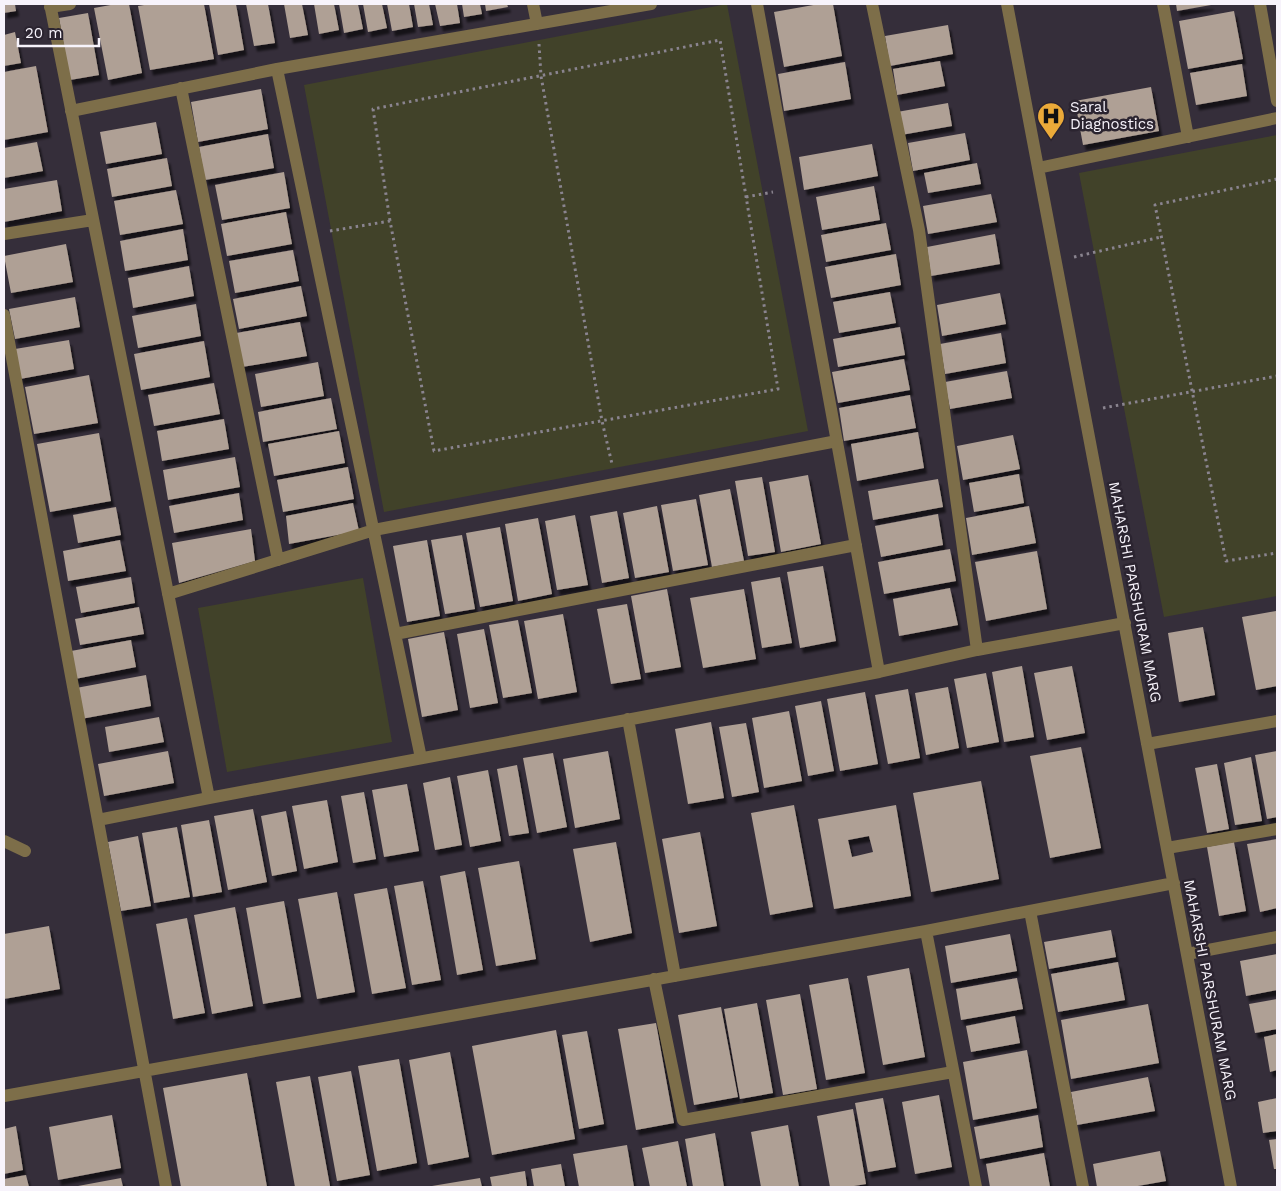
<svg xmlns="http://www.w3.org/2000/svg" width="1281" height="1191" font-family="'Work Sans',sans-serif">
<defs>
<filter id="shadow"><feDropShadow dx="3" dy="5.5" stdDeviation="1" flood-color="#0009"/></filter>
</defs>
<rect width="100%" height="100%" fill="#352e3a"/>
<path fill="#414229" d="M727,4L808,431L384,512L304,85Z
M1277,135V596L1164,617L1079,173Z
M363,578L392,742L227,772L198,608Z"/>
<path fill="#afa095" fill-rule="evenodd" filter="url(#shadow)" d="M4,4H15L16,11L4,13Z
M116,4H129L142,73L108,80L94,8Z
M150,4H204L214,59L150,70L138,6Z
M209,4H236L244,50L218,55Z
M246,4H268L275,43L254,46Z
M284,4H302L308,35L290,38Z
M314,4H334L339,30L319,34Z
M339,4H358L363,29L344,33Z
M363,4H382L387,28L368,32Z
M387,4H409L413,27L392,31Z
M414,4H429L433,25L418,27Z
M435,4H457L460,23L440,26Z
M462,4H480L482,14L464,17Z
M485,4H507L508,7L486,11Z
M819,4H833L842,56L784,67L774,12Z
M1176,4H1211V5L1177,11Z
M1234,11L1243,59L1188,69L1179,21Z
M88,13L99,75L70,80L59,18Z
M948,25L953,54L890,66L885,36Z
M15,32L21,63L4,66V35Z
M940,61L945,86L897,95L893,69Z
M845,62L851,99L784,111L778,74Z
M1242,64L1247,96L1196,105L1190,73Z
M36,66L48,132L4,140V72Z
M1151,87L1159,131L1083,145L1075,101Z
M261,89L268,129L198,142L191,102Z
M948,103L952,126L901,135L897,112Z
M156,122L162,154L106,164L100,132Z
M965,133L970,160L913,171L908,143Z
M268,134L274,168L205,180L199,147Z
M37,142L43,171L4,178V148Z
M872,144L878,176L804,190L799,157Z
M167,158L172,186L112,197L107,169Z
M977,163L981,184L928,193L924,173Z
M284,172L290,208L222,220L215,185Z
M57,180L62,211L4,222V189Z
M874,186L880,220L822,230L816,197Z
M176,190L183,224L120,235L114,201Z
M991,194L997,222L928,234L923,206Z
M286,212L292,244L227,256L221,224Z
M886,223L891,250L826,262L821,235Z
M183,229L188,260L125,271L120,241Z
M995,234L1000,264L931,276L927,247Z
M66,244L73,282L11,293L4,256Z
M293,250L299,281L235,293L229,261Z
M896,254L901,285L831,298L825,267Z
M189,266L194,296L133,308L128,278Z
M301,286L307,316L239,329L233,299Z
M890,292L896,323L839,333L833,302Z
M1000,293L1006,324L942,336L937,305Z
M75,297L80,327L15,339L9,309Z
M196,304L201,336L138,348L132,316Z
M300,322L307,356L242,367L236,333Z
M900,327L905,355L838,367L833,339Z
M1001,333L1006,363L945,374L940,344Z
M69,340L74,369L20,379L15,349Z
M204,341L210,377L141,390L134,354Z
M904,359L910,390L838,403L832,372Z
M318,362L324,396L261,407L255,374Z
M1007,371L1012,398L950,409L945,382Z
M89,375L98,423L34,434L25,387Z
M214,383L220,414L154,426L148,395Z
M910,395L916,428L844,441L839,408Z
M331,398L337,429L263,442L258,412Z
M224,419L229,449L162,461L157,431Z
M339,431L345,463L274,476L268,444Z
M918,432L924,468L857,481L851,444Z
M99,433L111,501L50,512L37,444Z
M1013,435L1020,469L963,480L957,446Z
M235,457L240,487L168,500L163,470Z
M348,467L354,499L283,512L277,480Z
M1019,474L1024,503L974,512L969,483Z
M808,475L821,544L781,552L769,482Z
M762,477L775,552L748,556L735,481Z
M938,479L943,507L873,520L868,491Z
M730,489L744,561L712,567L699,495Z
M239,493L243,520L174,533L169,506Z
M696,499L708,565L673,571L661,505Z
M353,503L359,531L289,544L286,516Z
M657,506L669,572L635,578L623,513Z
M1029,506L1036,543L972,555L966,518Z
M116,507L121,535L78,543L73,515Z
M617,511L629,578L602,583L590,516Z
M938,514L943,545L881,557L875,526Z
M575,515L588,585L557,590L545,521Z
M538,518L552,594L518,601L505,524Z
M500,527L513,601L480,607L466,533Z
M251,529L255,561L179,583L172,543Z
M462,535L475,609L445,614L431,540Z
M120,540L126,571L68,581L63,551Z
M427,540L440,616L407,622L393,546Z
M950,549L956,581L884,594L878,562Z
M1037,551L1047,609L986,621L975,562Z
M823,566L836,641L800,648L787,572Z
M131,577L135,603L81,613L76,587Z
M780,577L792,643L762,648L751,582Z
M950,588L958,625L899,636L893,599Z
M667,589L681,667L645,673L631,596Z
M744,589L756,659L703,668L690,598Z
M627,604L641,679L611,684L597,609Z
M139,607L144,634L80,645L75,619Z
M1276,611L1277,686L1256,690L1242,617Z
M563,614L577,692L538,699L524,621Z
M518,620L532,693L503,698L489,625Z
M1203,627L1215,695L1179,702L1168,633Z
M484,629L498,703L470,708L457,634Z
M444,632L458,710L422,717L408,639Z
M131,640L136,667L75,679L71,651Z
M1022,666L1034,737L1004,742L992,672Z
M1072,666L1085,733L1047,740L1034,673Z
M986,673L999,742L967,748L954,679Z
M146,675L151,706L81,719L76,688Z
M948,687L959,748L926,755L915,693Z
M908,689L920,758L888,764L875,695Z
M865,692L878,764L840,771L827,699Z
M821,701L834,771L808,776L795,706Z
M789,711L802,781L764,788L752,718Z
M159,717L164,742L109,752L105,727Z
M711,722L724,798L688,804L675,729Z
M746,723L759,792L732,797L719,727Z
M1081,747L1101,848L1050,858L1030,756Z
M168,751L174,783L104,796L98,764Z
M608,751L620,819L575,828L563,759Z
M1277,751V817L1267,819L1255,755Z
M553,753L567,827L537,833L523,758Z
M1251,757L1262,821L1235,825L1224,763Z
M1217,764L1229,829L1207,833L1195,768Z
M517,765L529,833L509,836L497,769Z
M488,770L501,841L470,847L457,776Z
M450,777L462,845L435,850L423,783Z
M981,781L999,879L931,892L913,793Z
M407,784L419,851L384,857L372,790Z
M364,792L376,859L353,863L341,796Z
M327,800L338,862L304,869L292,806Z
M794,805L813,907L770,915L751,813Z
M896,805L911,896L834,909L818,819ZM869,836L873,852L852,857L848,840Z
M253,809L267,882L228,890L214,816Z
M286,811L297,871L272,876L261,816Z
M209,820L222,892L193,897L181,825Z
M177,827L190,897L154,903L142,833Z
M700,832L717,926L679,933L662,839Z
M138,836L151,906L121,911L108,842Z
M1277,839V908L1260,912L1247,844Z
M616,842L632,933L590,942L573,849Z
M1234,842L1246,911L1219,916L1207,847Z
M519,861L536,959L496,966L478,868Z
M465,871L483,970L457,975L440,876Z
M423,881L441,980L412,985L394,886Z
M387,888L406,988L372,994L354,894Z
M337,892L355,992L317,999L298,899Z
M284,901L301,997L263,1004L246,908Z
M235,907L253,1006L212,1014L194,915Z
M187,918L205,1013L173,1019L156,924Z
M49,926L60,989L4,999V934Z
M1111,930L1116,957L1049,969L1044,942Z
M1010,934L1017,971L951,983L945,946Z
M1277,954V990L1246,996L1240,961Z
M1118,962L1125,1000L1058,1012L1051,974Z
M909,968L925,1057L883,1065L867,976Z
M848,978L865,1073L826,1080L809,985Z
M1017,978L1023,1009L961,1020L956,989Z
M800,994L817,1089L783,1095L766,1000Z
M1277,999V1029L1255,1033L1249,1004Z
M757,1003L773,1093L740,1099L724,1009Z
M1148,1004L1159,1063L1071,1079L1061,1020Z
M721,1007L738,1097L694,1105L678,1015Z
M1015,1016L1020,1043L971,1052L966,1026Z
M656,1023L674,1123L636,1130L618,1029Z
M556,1030L575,1139L492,1155L472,1046Z
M587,1031L604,1124L579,1129L562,1035Z
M1277,1034V1070L1270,1072L1264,1037Z
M1027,1050L1037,1108L973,1120L963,1062Z
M450,1052L469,1157L428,1165L409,1060Z
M399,1059L417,1163L377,1171L358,1066Z
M351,1071L370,1175L337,1181L318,1077Z
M247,1073L267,1187H181L163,1088Z
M310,1076L330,1186L295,1187L276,1082Z
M1148,1077L1155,1111L1077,1125L1071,1092Z
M939,1095L952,1167L915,1174L902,1102Z
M883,1098L896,1167L868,1172L855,1103Z
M1277,1098V1131L1263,1133L1258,1102Z
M853,1109L866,1184L848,1187H830L817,1116Z
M112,1115L121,1168L58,1180L49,1127Z
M1038,1115L1043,1147L980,1159L974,1127Z
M788,1125L799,1187H761L751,1132Z
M16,1126L23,1170L4,1174V1129Z
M715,1133L724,1187H693L685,1139Z
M1277,1139V1169H1274L1269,1140Z
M678,1141L687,1187H650L642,1148Z
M627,1145L634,1187H579L573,1154Z
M1160,1151L1166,1181L1132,1187H1097L1093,1164Z
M1044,1153L1050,1187H990L986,1164Z
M561,1164L565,1187H534L531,1169Z
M525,1171L527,1187H492L490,1177Z
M26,1175L29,1187H4V1179Z
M121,1178L123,1187H78V1186Z
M480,1178L482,1187H433L432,1186Z"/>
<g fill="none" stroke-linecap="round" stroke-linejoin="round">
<path stroke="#8a848f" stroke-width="3" stroke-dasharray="2.5 4" stroke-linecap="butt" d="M539,44L541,76L602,421L612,464
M1277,179L1155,205L1226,561L1277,553
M746,197L773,192
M330,231L390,221L434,451L778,389L720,40L373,109L390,221
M1074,257L1161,237
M1103,408L1277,376"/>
<path stroke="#7d6e49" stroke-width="12" d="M50,4L209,798
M533,4L537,24
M757,4L879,672
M872,4L919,230L977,650
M1007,4L1231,1187
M1163,4L1188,137
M1260,4L1277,101
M50,7L70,4
M277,69L421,758
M181,88L278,560
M71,111L277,69L651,4
M1038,168L1277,118
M4,234L93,220
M4,315L166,1187
M168,594L374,530L837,441
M395,634L856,545
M628,719L675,976
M1147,744L1277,721
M98,820L209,798L744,698L879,672L977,650L1125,623
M4,841L25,851
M1167,848L1277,829
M1030,911L1083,1187
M926,931L976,1187
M1187,954L1277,937
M654,979L683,1120L953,1072
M4,1096L926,931L1174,883"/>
</g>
<defs>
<g id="hospital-pin" transform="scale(1.4375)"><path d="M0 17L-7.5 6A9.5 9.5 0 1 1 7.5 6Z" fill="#ebaa39" stroke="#2b2430"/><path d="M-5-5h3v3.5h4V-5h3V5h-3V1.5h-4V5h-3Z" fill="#111"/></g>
</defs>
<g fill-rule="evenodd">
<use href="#hospital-pin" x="1051" y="116"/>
</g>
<g text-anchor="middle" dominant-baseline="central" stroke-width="5" stroke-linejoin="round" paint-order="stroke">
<g font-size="15" fill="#f7f3fb" stroke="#2b2430" text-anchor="start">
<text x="1070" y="107">Saral<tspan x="1070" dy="17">Diagnostics</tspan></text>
</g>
<g font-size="15" fill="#f7f3fb" stroke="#2b2430">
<text transform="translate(1135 592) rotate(79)">MAHARSHI PARSHURAM MARG</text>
<text transform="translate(1210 990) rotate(79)">MAHARSHI PARSHURAM MARG</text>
</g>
</g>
<rect width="1281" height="1191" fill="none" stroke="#f7f3fb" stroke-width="10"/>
<path d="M18 38v8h81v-8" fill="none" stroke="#f7f3fb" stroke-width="2.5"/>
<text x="25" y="38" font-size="15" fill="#f7f3fb" stroke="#2b2430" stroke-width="4" paint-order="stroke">20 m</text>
</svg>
